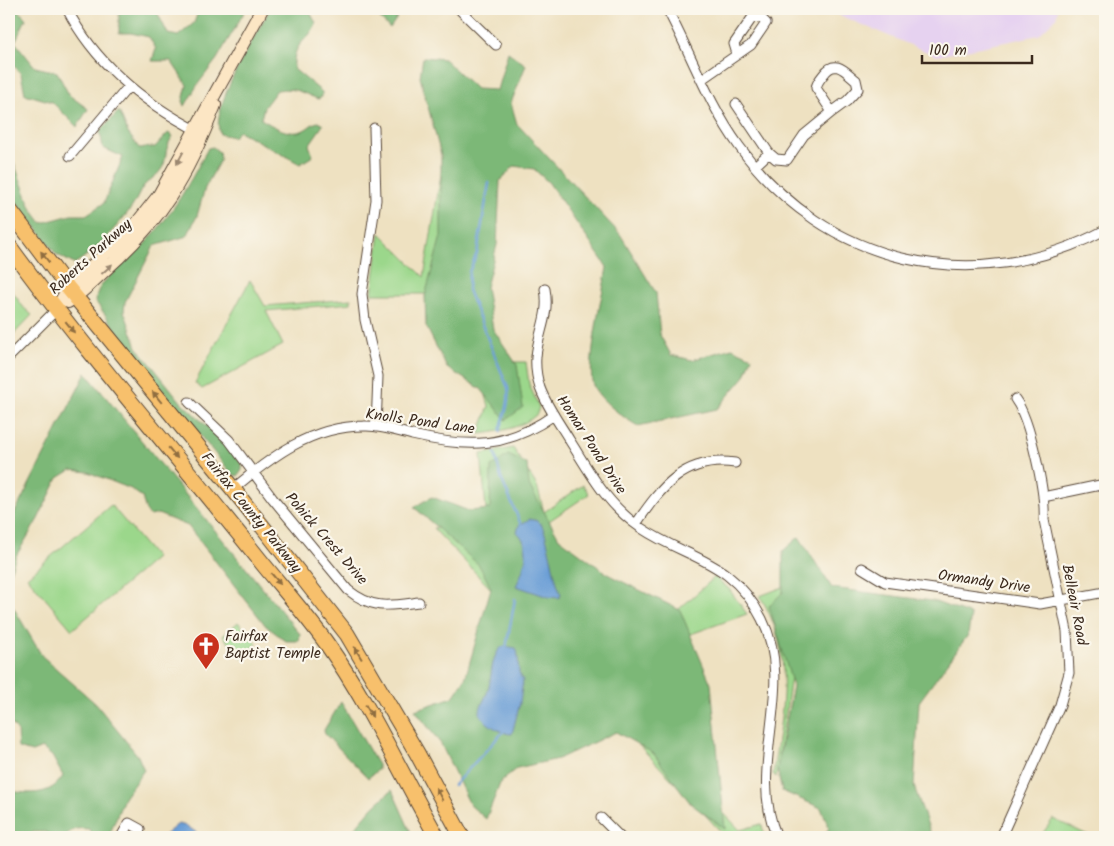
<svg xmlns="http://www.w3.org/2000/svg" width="1114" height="846" font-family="Kalam,sans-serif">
<rect width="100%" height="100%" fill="#fbf7ec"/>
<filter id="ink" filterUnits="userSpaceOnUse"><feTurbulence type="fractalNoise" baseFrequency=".02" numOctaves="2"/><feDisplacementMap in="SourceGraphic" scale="10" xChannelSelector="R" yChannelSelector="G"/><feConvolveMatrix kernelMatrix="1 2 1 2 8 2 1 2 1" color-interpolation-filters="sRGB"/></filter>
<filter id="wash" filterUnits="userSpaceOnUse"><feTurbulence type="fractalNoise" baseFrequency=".0096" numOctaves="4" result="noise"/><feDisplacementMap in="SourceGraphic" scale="20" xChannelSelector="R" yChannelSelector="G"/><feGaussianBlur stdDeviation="1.12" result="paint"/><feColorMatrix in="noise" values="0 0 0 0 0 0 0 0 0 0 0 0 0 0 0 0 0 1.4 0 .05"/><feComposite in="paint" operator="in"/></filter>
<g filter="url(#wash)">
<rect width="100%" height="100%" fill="#eee1c1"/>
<path fill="#e6d2f0" d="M824,9H1058L1056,18L1039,35L937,56Z"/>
<path fill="#9bd78b" stroke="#6b8054" d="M455,90L482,278L499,362H526L529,384L539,407L537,414C523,428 498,432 479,434L489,406L461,313L448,294H372L380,233L424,277Z
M250,280L265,306L351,299V303L266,311L283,345L202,389L195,383Z
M9,287L24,308L32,315L11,337L9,335Z
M513,448L537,486L544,512L583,485L589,494L546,523L559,579L651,634L715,577L729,589L747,614L688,635L669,757L740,830L761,824L766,837H726L433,528L488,531L481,454Z
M111,505L156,558L72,630L27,577Z
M806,578L776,777L773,774C782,708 796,656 760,596Z
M238,622L257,644L242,658L223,636Z
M1053,819L1092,837H1040Z"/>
<path fill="#7cb877" stroke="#5c714a" d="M9,9H18L26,19L15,42L35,67L57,72L69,95L88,109L77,127L52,102L25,94L21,74L9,59Z
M119,9H159L157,12L168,34L178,36L194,23L199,9H246L217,59L198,84L185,106L183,101L187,85L171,61H152L156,49L149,37L131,33H119Z
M270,9H308L316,23C309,43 292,40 294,69L322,92V97L318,99C302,93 296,87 277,90L264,107L261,119C273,126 289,137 304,130C310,127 312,123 318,122L323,125L309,145L313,156L300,164L239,131L233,137L220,134C209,108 256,35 270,9Z
M370,9H403L390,28Z
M508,52L526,65L511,103L517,124L620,234L656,293L660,335L671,355L692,360L732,348L752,357L745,376L717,409L638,426C625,419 598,399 593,385C586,363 603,293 607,267L549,183L534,169L514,166L500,181L497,245L486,287L493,329L517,365L523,407L506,420L481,389L447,368L426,326L425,296L441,236V155L420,77L423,57L444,59L476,89L497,90Z
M119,111L128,133L139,148L155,147L168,133L173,136C162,151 169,160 160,171C156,177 147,181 143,187C139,193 136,201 132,207C116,228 96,251 74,264L56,254L9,192V159L14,163L31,208L42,223L71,215H86L104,203L123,157L103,148L100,131Z
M213,147L219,152L220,160L205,188L197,216L187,236L154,246L125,302L124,311L137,347L181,402L224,442L242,464V470L238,476L232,474L138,361L96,302C95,282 120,269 133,256C169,220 185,192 208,148Z
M86,373L300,634L299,641H286L266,626L188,526L158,514L150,516L146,511L142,497L131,489L88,472L71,470L58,478L38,519L16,556L9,575V524Z
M508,455L527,464L529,485L559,538L609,575L680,610L711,684L725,829L691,804L653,753L616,732L558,759L517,768L501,781L486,819L470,805L441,744L415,710L453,697L465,679L491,588L479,565L414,507L432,497L469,511L490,509L491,467Z
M799,537L832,588L933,601L971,615L968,635L919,702L914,786L932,837H823L829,828L821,808L782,791L777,769L793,686L769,606L783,592V551Z
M9,600L42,656L96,704L138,756L144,770L124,798L111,831L107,837H96L89,829C85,829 80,828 76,829C63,834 61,844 46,832H33L28,837H9V791C31,794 51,796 63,776L52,756L42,748L32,752L18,748L17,730L9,722Z
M341,702L378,765V770L368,778L325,734L324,730Z
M392,790L413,837H347L373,807Z"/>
<path fill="#6a9ed6" stroke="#52647a" d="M530,519C533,520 538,520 540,523C548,531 553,578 561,594L559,598L548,597L516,586C524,569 533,547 517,532L519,525Z
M504,646L516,648C521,659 515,671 523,680L520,703L512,734C504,735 483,723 480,714C479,707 485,699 487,693C492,680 490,663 498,651C499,649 502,647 504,646Z
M178,824L187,826L203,837H162Z"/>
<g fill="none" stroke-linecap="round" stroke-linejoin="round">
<path stroke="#6a9ed6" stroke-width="2.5" d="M489,183L477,253L469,272L468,290L508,388C510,404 504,415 500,431
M495,453L501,478L522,527
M506,648L515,599
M454,785L503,732V728"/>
</g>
</g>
<g filter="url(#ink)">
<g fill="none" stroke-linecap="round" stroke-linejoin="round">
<g stroke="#564536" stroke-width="11">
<path id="street" d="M67,9C96,65 145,104 200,132
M462,9L461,11L496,45
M667,9C691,54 709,105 739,146C825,266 976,299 1105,230
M702,79L751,45L766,23L759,16L752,18L734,44L737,54
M736,104L769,153
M374,128L376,200L362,294L365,320L378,376L376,427
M70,156L129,86
M755,166L769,153L776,159L787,160L804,135L832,112L816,88C817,82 820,79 824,74C835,59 844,70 856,80L858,89L847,101L832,112
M545,289C552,325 526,345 540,388C547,407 560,424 570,441C591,474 607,505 641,528C689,560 732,559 762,619C797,689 746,766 777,837
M9,357L56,310
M189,402L229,440L273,499L348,590C373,610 389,606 419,602
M233,489C271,457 311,426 364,426C380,425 397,431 412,435C468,448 506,449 554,415
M1043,497L1105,484
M636,524C661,487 685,456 735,463
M862,568L885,582L1040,604L1105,592
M601,818L620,837
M121,837L129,823L140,829L137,837
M1001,837L1060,705L1069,673L1067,631L1044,520C1046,494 1030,419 1015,399"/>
</g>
<g stroke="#564536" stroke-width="14">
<path id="secondary" d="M68,302C81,294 92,282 103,272C161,221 187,177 215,105
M56,310L68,288L132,229L159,195L262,9"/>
</g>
<g stroke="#564536" stroke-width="17">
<path id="highway" d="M9,209L68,288L233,489L347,634L417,753L462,837
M9,246C89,356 179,458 263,564C285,591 307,616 327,644C370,705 400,772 437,837"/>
</g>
<use href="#street" stroke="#fff" stroke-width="9"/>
<use href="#secondary" stroke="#fce6c4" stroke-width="12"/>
<use href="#highway" stroke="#f7c06c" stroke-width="15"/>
</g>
<defs><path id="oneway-solid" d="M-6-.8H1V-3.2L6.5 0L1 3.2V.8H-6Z" transform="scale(1.25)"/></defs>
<g fill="#9c8871">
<use href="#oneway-solid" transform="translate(180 158) rotate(118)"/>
<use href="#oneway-solid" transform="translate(107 269) rotate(-42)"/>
</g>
<g fill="#906e41">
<use href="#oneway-solid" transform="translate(45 257) rotate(-127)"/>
<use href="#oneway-solid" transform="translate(70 327) rotate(52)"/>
<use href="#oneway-solid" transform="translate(157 397) rotate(-129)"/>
<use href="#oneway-solid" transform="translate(173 453) rotate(50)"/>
<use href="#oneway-solid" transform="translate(276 579) rotate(50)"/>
<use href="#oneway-solid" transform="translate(358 653) rotate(-121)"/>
<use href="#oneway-solid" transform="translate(369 711) rotate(60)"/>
<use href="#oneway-solid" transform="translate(439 794) rotate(-118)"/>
</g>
</g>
<defs>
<g id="church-pin" transform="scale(1.4375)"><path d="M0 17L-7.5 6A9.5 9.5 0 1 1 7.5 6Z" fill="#c8321e" stroke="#fbf7ec"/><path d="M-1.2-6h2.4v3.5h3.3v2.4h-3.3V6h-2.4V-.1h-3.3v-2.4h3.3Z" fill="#fff"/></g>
</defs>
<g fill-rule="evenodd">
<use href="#church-pin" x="206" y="646"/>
</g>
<g text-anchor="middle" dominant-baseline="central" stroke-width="4.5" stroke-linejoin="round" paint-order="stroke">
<g font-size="15" fill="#3b2a1e" stroke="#fbf7ec">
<text transform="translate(91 257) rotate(-42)">Roberts Parkway</text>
<text transform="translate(420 422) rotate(8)">Knolls Pond Lane</text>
<text transform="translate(591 445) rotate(57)">Homar Pond Drive</text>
<text transform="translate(251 513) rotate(51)">Fairfax County Parkway</text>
<text transform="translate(326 539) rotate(49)">Pohick Crest Drive</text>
<text transform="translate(984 582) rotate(8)">Ormandy Drive</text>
<text transform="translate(1074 605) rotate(79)">Belleair Road</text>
</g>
<g font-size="15" fill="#3b2a1e" stroke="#fbf7ec" text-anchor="start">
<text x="225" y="637">Fairfax<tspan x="225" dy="17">Baptist Temple</tspan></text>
</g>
</g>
<rect width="1114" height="846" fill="none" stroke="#fbf7ec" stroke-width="30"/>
<path d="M922 55v8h110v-8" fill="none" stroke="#3b2a1e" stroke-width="2.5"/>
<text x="929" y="55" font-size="15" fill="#3b2a1e" stroke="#fbf7ec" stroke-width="4" paint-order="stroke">100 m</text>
</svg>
